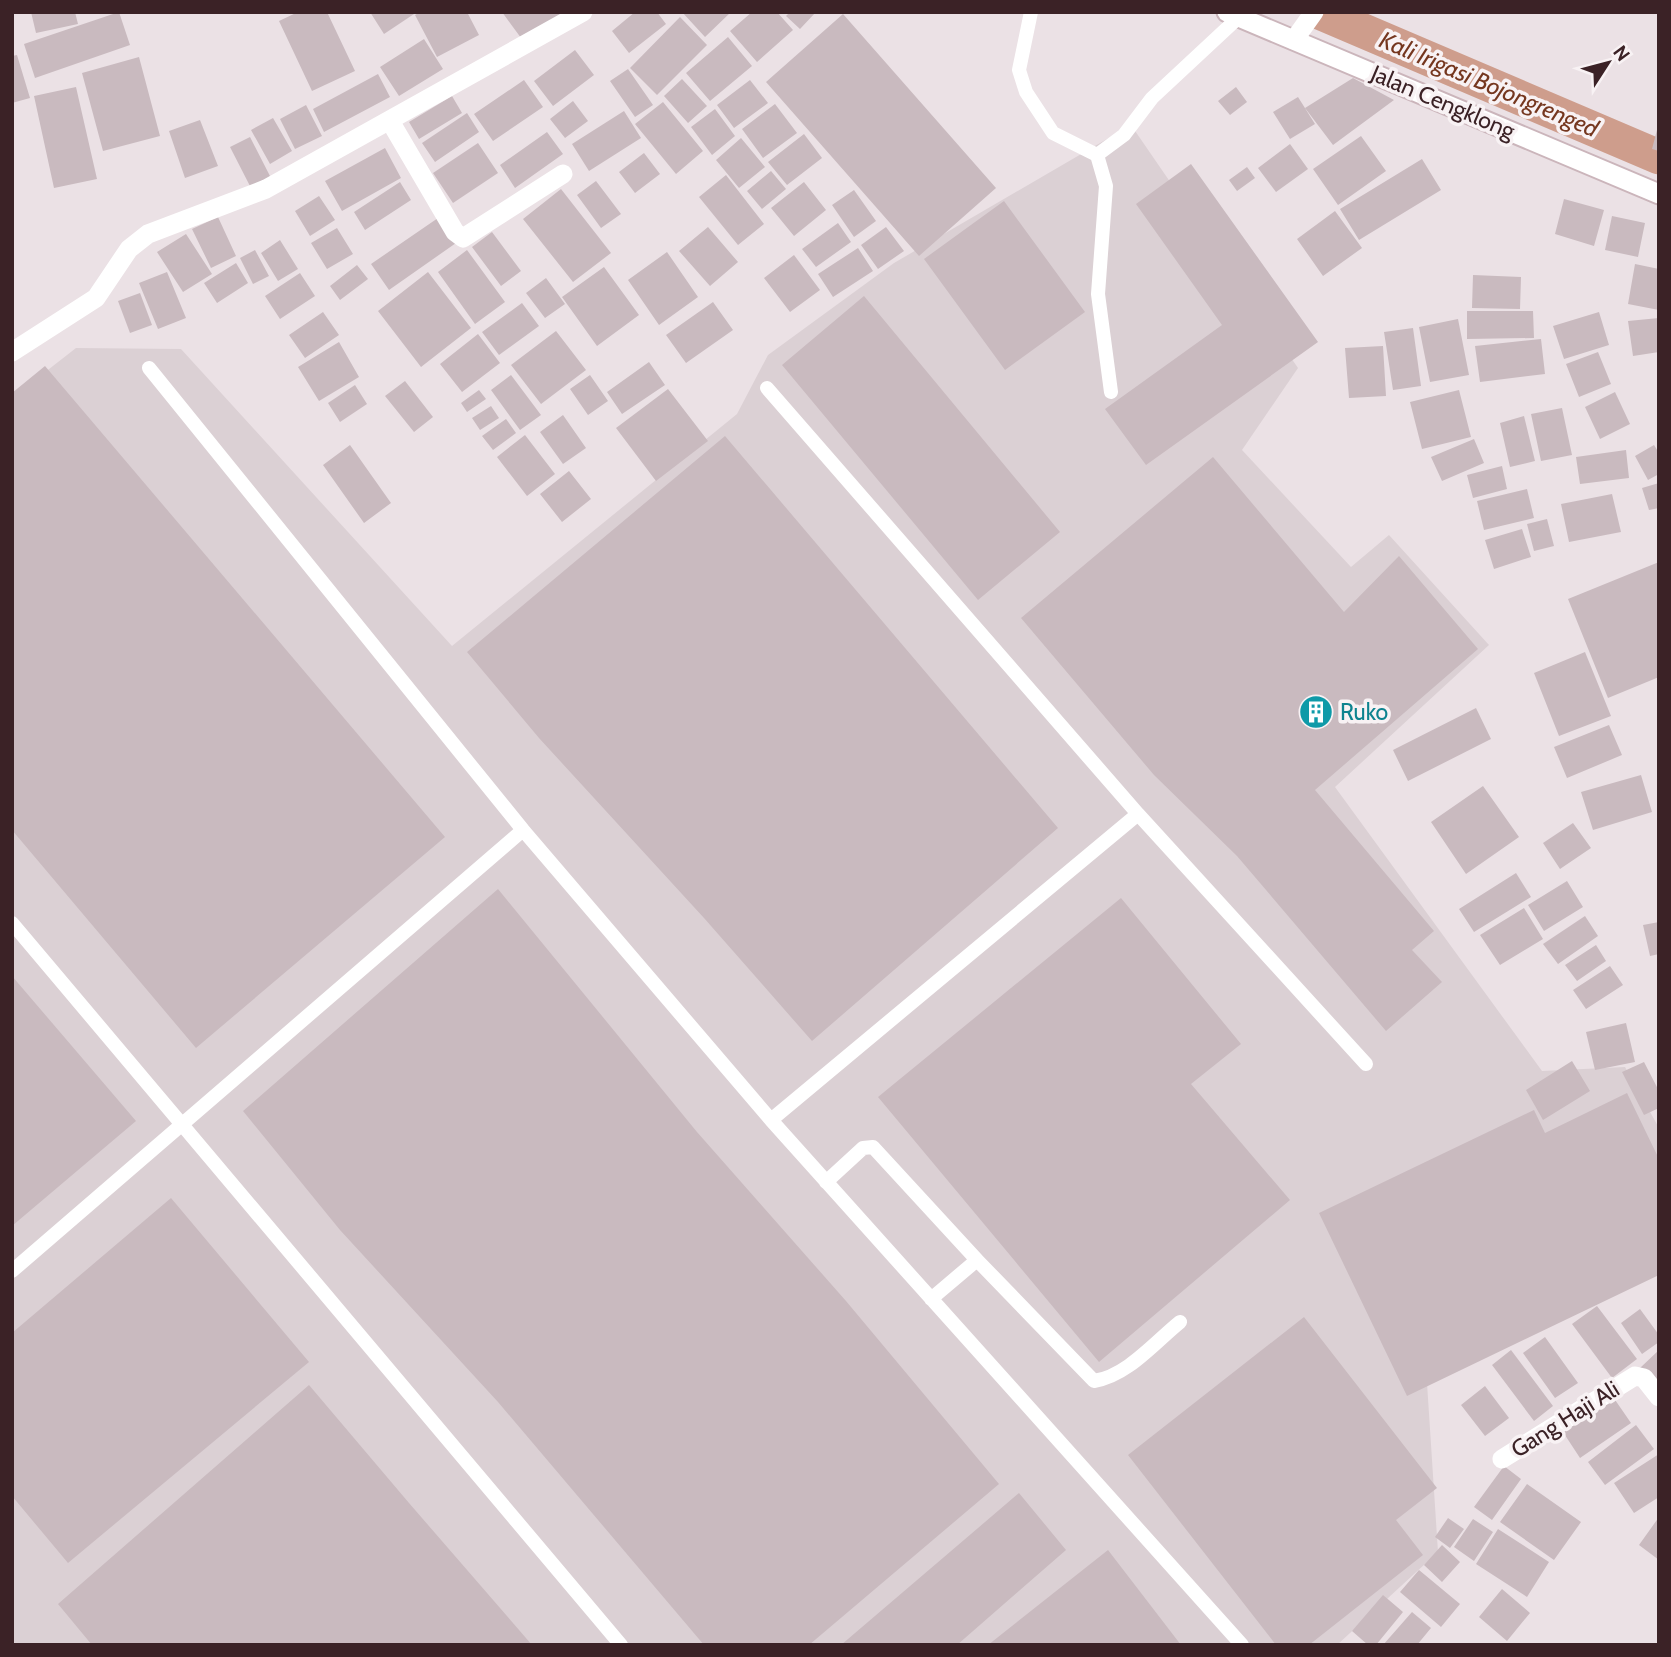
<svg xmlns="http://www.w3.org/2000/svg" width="1671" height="1657" font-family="Cabin,sans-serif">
<rect width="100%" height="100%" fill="#ebe1e5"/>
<path fill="#dbd0d4" d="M1131,125L1298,368L1242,450L1351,567L1389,535L1489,645L1335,787L1542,1071L1625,1067L1659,1128V1248L1427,1383L1438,1552L1337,1645H12V398L76,348L181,349L452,646L737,414L768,355L894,263Z"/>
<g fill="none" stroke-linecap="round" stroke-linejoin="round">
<path stroke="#ce9d8c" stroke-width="35" d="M1319,12L1659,157"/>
</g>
<path fill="#c9babf" d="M31,12H75L78,24L36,33Z
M119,12L130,45L35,78L24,44Z
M298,12H327L355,71L312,91L279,21Z
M370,12H417L384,34Z
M420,12H467L479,35L437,57L415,15Z
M502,12H565L524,42Z
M635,12H657L666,24L629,53L612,31Z
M682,12H731L705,37Z
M752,12H777L793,30L757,62L730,31Z
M790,12H816L800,29L786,16Z
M843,14L996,188L919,256L766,82Z
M680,17L707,45L657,95L630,68Z
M728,37L752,66L710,101L686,73Z
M424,39L443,69L399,96L380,67Z
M575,50L594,75L553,106L534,81Z
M17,55L30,98L12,103V56Z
M139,57L160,136L103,151L82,73Z
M628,69L653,105L635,117L610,81Z
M378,74L390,97L324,132L313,109Z
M1353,78L1394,100L1333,145L1305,108Z
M682,79L707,106L688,123L664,96Z
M524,80L543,107L493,141L474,114Z
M750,80L768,103L734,128L717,105Z
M76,87L97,179L54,188L34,96Z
M1236,87L1247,102L1230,115L1218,101Z
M452,96L462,113L419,139L409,122Z
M1298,97L1315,124L1290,139L1273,112Z
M573,101L588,121L565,138L550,119Z
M663,102L703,151L676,174L635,124Z
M775,104L797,133L763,158L742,129Z
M306,105L322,136L295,149L280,119Z
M715,109L735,136L712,155L691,127Z
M624,111L641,138L589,171L572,144Z
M467,113L479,132L435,162L422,143Z
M273,118L292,151L270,164L251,130Z
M200,120L218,166L185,178L169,131Z
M1658,126H1659V151L1652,149Z
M547,132L563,154L515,188L500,165Z
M804,134L822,158L787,185L768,162Z
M1361,136L1386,171L1338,205L1313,169Z
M250,137L271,178L251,188L230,147Z
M741,138L765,167L739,188L716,160Z
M478,143L498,173L453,203L433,173Z
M1290,144L1308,169L1276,192L1258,168Z
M385,148L401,178L342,211L325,181Z
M644,153L660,174L635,193L619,172Z
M1422,159L1441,190L1359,240L1340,209Z
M1191,164L1318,342L1146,465L1105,409L1222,325L1136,204Z
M1247,167L1255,178L1237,191L1229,180Z
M771,171L786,189L762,209L747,191Z
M726,175L764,224L738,245L699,197Z
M596,181L621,214L601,228L577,195Z
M400,182L411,200L365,230L354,212Z
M804,182L826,210L794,236L771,208Z
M561,189L611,253L573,282L523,219Z
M854,190L876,221L854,237L832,205Z
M319,196L335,220L310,236L295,211Z
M1564,199L1604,210L1594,246L1555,234Z
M1004,201L1085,312L1005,370L924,259Z
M1335,211L1362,248L1323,276L1297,239Z
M1612,216L1645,223L1638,257L1605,250Z
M218,217L236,256L211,268L192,229Z
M438,218L456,243L389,290L371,264Z
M838,223L851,242L816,267L802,249Z
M708,227L738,262L710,286L679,251Z
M886,227L904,251L878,269L861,245Z
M337,228L353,254L327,269L311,243Z
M492,232L521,271L501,286L472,247Z
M186,234L212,274L183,292L157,252Z
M280,240L298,269L278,281L261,253Z
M858,248L873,271L833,297L818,274Z
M255,250L269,276L253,284L240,258Z
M467,250L505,302L475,324L438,272Z
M667,252L698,297L659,325L628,280Z
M794,255L820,290L790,312L764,278Z
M236,263L248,283L217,303L204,283Z
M1635,264L1659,269V310L1628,304Z
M357,265L368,279L340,300L330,286Z
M604,267L639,315L597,346L562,297Z
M167,272L186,318L158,329L139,283Z
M428,272L471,328L421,367L378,311Z
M300,273L315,296L280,319L265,296Z
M1473,275L1521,277L1520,309L1472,308Z
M546,278L565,304L545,318L526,293Z
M140,293L152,325L130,333L118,301Z
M864,296L1060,532L978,600L782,365Z
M713,302L733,330L686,363L666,335Z
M522,303L539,326L499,355L482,332Z
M1467,311H1533L1534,338L1467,339Z
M323,312L339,335L305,358L289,335Z
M1599,312L1609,345L1564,359L1553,326Z
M1659,318V352L1633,356L1628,321Z
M1458,319L1469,375L1430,382L1419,327Z
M1413,328L1421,386L1393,390L1384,332Z
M556,331L586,370L541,404L511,365Z
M478,334L500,363L462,392L440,364Z
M1541,339L1545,374L1480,382L1475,346Z
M339,342L359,377L319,401L298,367Z
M1383,346L1386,396L1349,398L1345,348Z
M1598,352L1611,384L1579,397L1566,364Z
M649,362L665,385L622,414L607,392Z
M45,366L445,837L196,1048L12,830V393Z
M511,375L541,415L520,430L491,390Z
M590,375L608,401L588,415L570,389Z
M405,381L433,417L414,432L385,396Z
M355,385L367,404L340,422L328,403Z
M668,389L708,441L656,481L616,428Z
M479,390L486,399L467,412L461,403Z
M1459,390L1471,437L1422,449L1410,402Z
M1615,392L1630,424L1600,439L1585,407Z
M491,406L499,418L480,430L472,418Z
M1562,408L1572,455L1541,461L1531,414Z
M563,415L586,448L563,464L540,432Z
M1524,416L1535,461L1510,467L1500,423Z
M506,419L516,433L493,450L482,436Z
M525,435L555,474L527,496L497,457Z
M725,436L1058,828L812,1041L704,918L539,738L467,652Z
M1474,439L1484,463L1442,481L1431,457Z
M350,445L391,503L364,523L323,465Z
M1654,445L1659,453V474L1648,480L1635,456Z
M1626,450L1629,478L1580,484L1576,457Z
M1213,457L1344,612L1399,556L1478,649L1315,790L1434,931L1412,950L1442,982L1386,1031L1237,856L1154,775L1021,618Z
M1502,466L1507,489L1473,498L1467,475Z
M569,471L591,499L562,522L540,494Z
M1659,483V508L1649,510L1642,488Z
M1527,489L1534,518L1484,530L1477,501Z
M1612,494L1621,532L1569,542L1561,504Z
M1547,519L1554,546L1534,551L1527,524Z
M1522,529L1531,557L1494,569L1485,540Z
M1659,562V677L1608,698L1568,599Z
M1585,652L1611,716L1559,736L1534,673Z
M1476,708L1491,739L1408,781L1393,750Z
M1609,725L1622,755L1567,778L1554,747Z
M1641,775L1652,812L1593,830L1581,792Z
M1483,786L1519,837L1466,874L1431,822Z
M1573,823L1591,848L1560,869L1543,843Z
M1516,873L1531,897L1474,932L1459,909Z
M1567,881L1583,907L1544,931L1528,905Z
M498,889L697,1132L846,1301L999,1484L809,1645H704L498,1402L340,1230L243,1111Z
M1121,898L1241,1044L1191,1084L1290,1200L1099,1362L878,1097Z
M1524,908L1543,939L1500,965L1480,935Z
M1585,916L1598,936L1558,964L1543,944Z
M1659,922V954L1650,956L1643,925Z
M1596,945L1606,961L1577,981L1565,965Z
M1610,966L1623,985L1586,1009L1573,990Z
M12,976L136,1121L12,1226Z
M1626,1023L1635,1062L1595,1070L1586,1032Z
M1572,1061L1590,1091L1543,1120L1526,1090Z
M1644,1062L1659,1091V1108L1644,1115L1622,1072Z
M1627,1093L1659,1159V1275L1407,1396L1319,1213L1534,1110L1545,1133Z
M171,1198L309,1362L68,1563L12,1496V1333Z
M1597,1306L1637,1359L1612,1378L1572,1324Z
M1640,1309L1659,1335V1342L1642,1354L1621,1323Z
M1304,1317L1437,1488L1396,1520L1423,1555L1309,1645H1276L1128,1455Z
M1545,1337L1578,1383L1555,1398L1523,1353Z
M1511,1350L1553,1406L1534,1421L1492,1365Z
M1659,1350V1378L1653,1381L1640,1368Z
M309,1385L409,1503L532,1645H92L58,1604Z
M1485,1386L1509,1418L1485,1436L1461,1405Z
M1611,1394L1631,1423L1580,1458L1561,1429Z
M1636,1425L1654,1449L1605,1485L1588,1462Z
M1659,1454V1497L1634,1513L1614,1483Z
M1504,1466L1521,1479L1492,1520L1474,1507Z
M1527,1484L1581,1522L1554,1560L1500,1522Z
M1019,1493L1066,1550L957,1645H841Z
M1659,1517V1560L1639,1545Z
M1448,1518L1464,1529L1450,1548L1435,1537Z
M1473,1519L1493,1532L1474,1561L1454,1547Z
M1498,1529L1549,1562L1527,1597L1476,1564Z
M1442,1545L1460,1562L1442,1582L1424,1565Z
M1108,1550L1181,1645H988Z
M1419,1570L1460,1604L1441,1627L1400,1592Z
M1502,1589L1530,1613L1507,1641L1479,1617Z
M1383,1595L1403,1612L1376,1645H1368L1352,1631Z
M1412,1612L1431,1628L1417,1645H1383Z"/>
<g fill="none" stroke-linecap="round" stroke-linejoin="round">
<g stroke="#cbb5bb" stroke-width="23">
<path id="secondary" d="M1227,12L1659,194"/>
</g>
<path stroke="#fff" stroke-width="14" d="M1031,12L1019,70L1026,92L1053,133L1097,155L1106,186L1098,294L1111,392
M1097,155L1124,135L1152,98L1239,17
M149,368L523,830L771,1120L1242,1645
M767,388L1138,814L771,1120
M1138,814L1366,1064
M12,923L621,1645
M826,1182L863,1148L873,1147L977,1260
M12,1271L523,830
M931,1299L977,1260L1094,1381C1127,1376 1154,1343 1180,1322"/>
<path stroke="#fff" stroke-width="19" d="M1294,40L1314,12
M390,121L455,232L463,238L563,174
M12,352L96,298L129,249L148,234L266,189L583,12
M1502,1459L1635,1376L1644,1378L1659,1397"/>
<use href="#secondary" stroke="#fff" stroke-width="19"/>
</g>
<defs>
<g id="building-disc" transform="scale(1.75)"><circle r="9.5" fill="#0f9aa8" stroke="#f8f2f4"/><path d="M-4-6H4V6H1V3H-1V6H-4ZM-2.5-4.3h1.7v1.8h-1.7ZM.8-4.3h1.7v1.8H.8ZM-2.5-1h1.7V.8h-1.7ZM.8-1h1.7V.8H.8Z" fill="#fff"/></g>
</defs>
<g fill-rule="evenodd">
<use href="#building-disc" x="1316" y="712"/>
</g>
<g text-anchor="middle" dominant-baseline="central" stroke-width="7" stroke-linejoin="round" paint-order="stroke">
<g font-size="23" fill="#3b2226" stroke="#f8f2f4">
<text transform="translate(1443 102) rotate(23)">Jalan Cengklong</text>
<text transform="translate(1565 1419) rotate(-32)">Gang Haji Ali</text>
</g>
<g font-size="23" fill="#0d838f" stroke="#f8f2f4" text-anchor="start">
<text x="1340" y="712">Ruko</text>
</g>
<g font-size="24" font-style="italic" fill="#75371f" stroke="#f8f2f4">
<text transform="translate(1489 84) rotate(23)">Kali Irigasi Bojongrenged</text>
</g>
</g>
<rect width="1671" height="1657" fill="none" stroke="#3b2226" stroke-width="28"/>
<g transform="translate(1608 63) rotate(54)" stroke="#f8f2f4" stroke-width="5" paint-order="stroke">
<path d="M0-5L12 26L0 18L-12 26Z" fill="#3b2226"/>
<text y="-10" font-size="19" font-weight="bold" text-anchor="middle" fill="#3b2226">N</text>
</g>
</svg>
